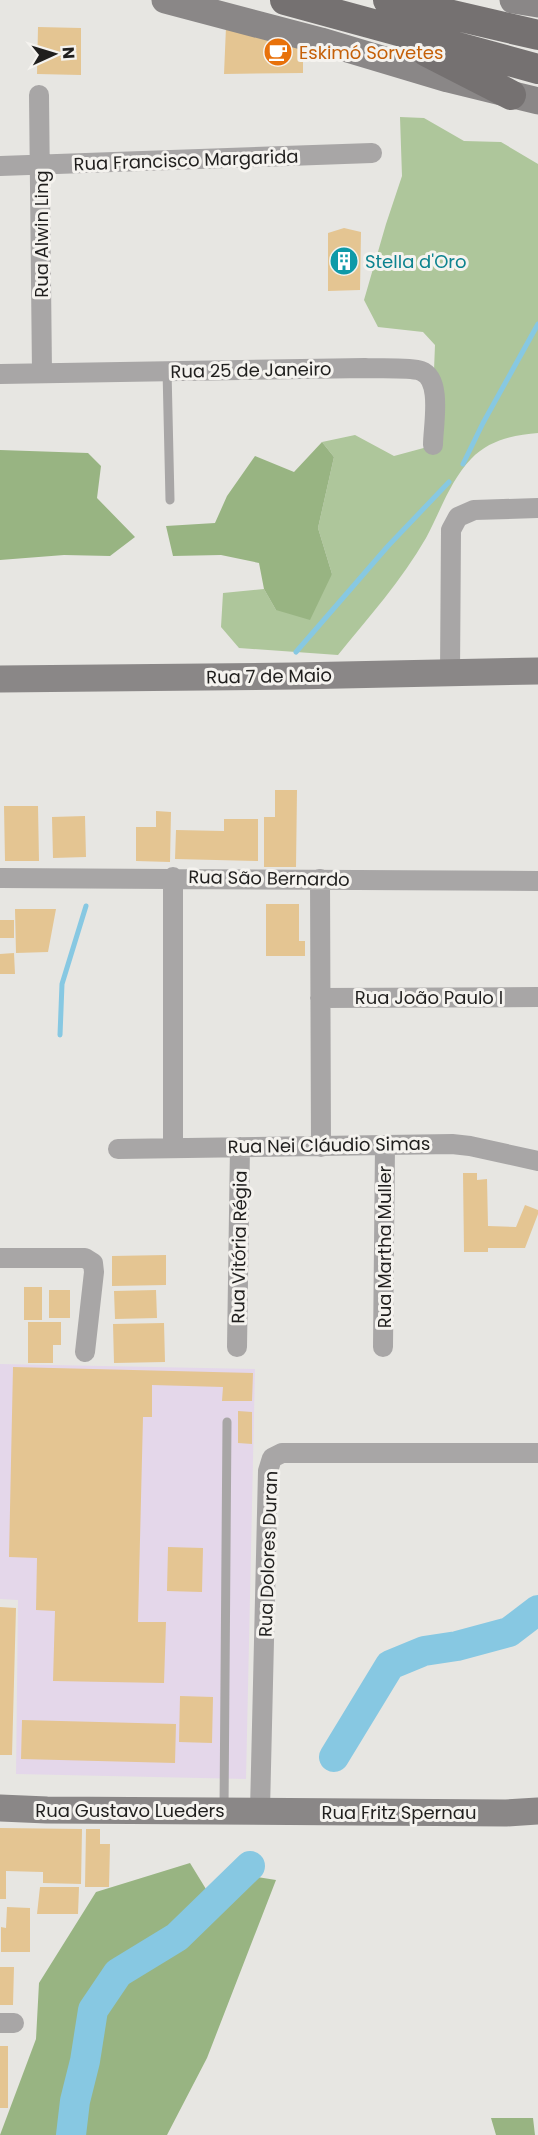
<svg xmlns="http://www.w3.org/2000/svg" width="538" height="2135" font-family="Poppins,sans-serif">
<rect width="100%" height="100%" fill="#e7e6e2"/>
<path fill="#e4d7ea" d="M0,1364L255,1369L246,1779L16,1774L18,1600L0,1599Z"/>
<path fill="#aec69b" d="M400,117L424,118L464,141L501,142L538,164V433C514,435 489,440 471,459C450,481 440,512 426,538C402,580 368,618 338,655L239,648L221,627L223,593L264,589L276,610L332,574L318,528L334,457L322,442L355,435L394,456L431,446L435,345L423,332L378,327L364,300L386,224L402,176Z"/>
<path fill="#98b482" d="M322,442L334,457L318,528L332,574L310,620L276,610L264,589L259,563L221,555L173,556L166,526L215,523L227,496L255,456L294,472Z
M0,450L88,453L101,466L97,498L135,537L110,556L64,555L0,560Z
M190,1863L217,1907L250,1876L276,1880L207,2058L167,2135H0L36,2039L39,1983L96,1892Z
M491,2118H533L535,2135H496Z"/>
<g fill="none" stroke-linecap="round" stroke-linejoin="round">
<path stroke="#87c8e2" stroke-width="5" d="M463,464L483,423L538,324
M296,652L388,546L449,482
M60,1035L62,984L86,906"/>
<path stroke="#87c8e2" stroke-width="30" d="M334,1757L390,1665L424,1651L457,1646L509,1632L538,1610
M71,2135L75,2101L85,2061L93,2010L118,1973L177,1937L250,1866"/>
</g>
<path fill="#e4c592" d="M38,27L81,28V75L37,74Z
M226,27L303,46V73L224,74Z
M344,228L361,232L360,290L328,291V233Z
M275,790H297L296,867H264V817H275Z
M4,806H38L39,861H5Z
M156,811L171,812L170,862L136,861V827H156Z
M85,816L86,857L53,858L52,817Z
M224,819H258V861L175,859L176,830L224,831Z
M266,904H299V941H305V956H266Z
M15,909H56L48,952L16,953Z
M0,920H14V938H0Z
M14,953L15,974H0V954Z
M463,1173H477V1180L487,1179L488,1226L516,1227L525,1205L538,1210V1214L525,1248H488V1252H464Z
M166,1255V1285L112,1286V1256Z
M24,1287H42V1320H24Z
M49,1290H70V1318H49Z
M156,1290L157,1318L115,1319L114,1291Z
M28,1322H61V1345H53V1363H28Z
M164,1323L165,1362L114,1363L113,1324Z
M13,1367L253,1373L252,1401H222L223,1387L152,1385V1417H143L138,1622H166L164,1683L53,1681L55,1611L36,1610L37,1558L9,1557Z
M238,1411L252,1412V1444L238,1443Z
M168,1547L203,1548L202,1592L167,1591Z
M0,1607L16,1608L12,1755H0Z
M180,1696L213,1697L212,1743L179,1742Z
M22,1720L176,1724L175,1763L21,1759Z
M0,1828L82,1829L81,1884L43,1883V1872L6,1871V1899H0Z
M86,1829H100V1844H110L109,1887H85Z
M40,1887H79L78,1914H37Z
M7,1907L30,1908V1952H1V1927L6,1928Z
M0,1967H14L13,2005H0Z
M0,2046H8V2108H0Z"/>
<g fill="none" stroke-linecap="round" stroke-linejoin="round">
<path stroke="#a8a6a6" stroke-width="9" d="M167,370L170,500
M224,1810L227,1422"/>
<path stroke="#a8a6a6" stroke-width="20" d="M39,95L42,373
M0,166L372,153
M0,374L365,368C379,369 410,367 421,371C443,379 433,426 433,445
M450,673L451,530L458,517L474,510L538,508
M173,877V1147
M0,878L538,881
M320,879L321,1147
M320,998L538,997
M118,1149L452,1144L470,1146L538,1161
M0,1258H85L93,1263L94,1272L85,1352
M237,1347L240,1147
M383,1347L385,1146
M260,1810L268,1471L272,1458L282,1453H538
M0,2023H14"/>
<path stroke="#8a8787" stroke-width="27" d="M165,0L321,41L448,79L538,101
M513,0L538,4
M0,679L294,676L538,671
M0,1808L47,1810L506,1813L538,1811"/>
<path stroke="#757171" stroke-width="30" d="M285,0L538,69
M388,0L538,35
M427,52L511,95"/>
</g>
<defs>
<g id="cafe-disc" transform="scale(1.5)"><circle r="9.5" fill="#e8710a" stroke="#f5f3ef"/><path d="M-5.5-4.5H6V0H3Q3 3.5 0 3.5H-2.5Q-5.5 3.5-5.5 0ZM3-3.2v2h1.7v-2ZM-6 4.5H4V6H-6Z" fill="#fff"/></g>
<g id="building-disc" transform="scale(1.5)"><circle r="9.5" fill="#0f9aa8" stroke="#f5f3ef"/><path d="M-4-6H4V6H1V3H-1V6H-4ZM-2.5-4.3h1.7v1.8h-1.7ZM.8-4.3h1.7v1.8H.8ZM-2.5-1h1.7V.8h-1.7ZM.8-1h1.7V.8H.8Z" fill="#fff"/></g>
</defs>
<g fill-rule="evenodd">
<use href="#cafe-disc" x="278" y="52"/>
<use href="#building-disc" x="344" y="261"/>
</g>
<g text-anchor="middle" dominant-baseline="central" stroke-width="6" stroke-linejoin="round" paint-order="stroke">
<g font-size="18" fill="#c56008" stroke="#f5f3ef" text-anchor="start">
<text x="299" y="52">Eskimó Sorvetes</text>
</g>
<g font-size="18" fill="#201f1e" stroke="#f5f3ef">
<text transform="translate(186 160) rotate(-2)">Rua Francisco Margarida</text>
<text transform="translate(41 234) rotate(-90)">Rua Alwin Ling</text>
<text transform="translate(251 370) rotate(-1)">Rua 25 de Janeiro</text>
<text transform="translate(269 676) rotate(-1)">Rua 7 de Maio</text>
<text transform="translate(269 878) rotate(1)">Rua São Bernardo</text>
<text x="429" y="997">Rua João Paulo I</text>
<text transform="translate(329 1145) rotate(-1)">Rua Nei Cláudio Simas</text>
<text transform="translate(239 1247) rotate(-89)">Rua Vitória Régia</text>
<text transform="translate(384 1247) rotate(-90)">Rua Martha Muller</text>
<text transform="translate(268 1554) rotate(-88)">Rua Dolores Duran</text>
<text x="130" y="1810">Rua Gustavo Lueders</text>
<text x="399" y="1812">Rua Fritz Spernau</text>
</g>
<g font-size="18" fill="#0d838f" stroke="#f5f3ef" text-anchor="start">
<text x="365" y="261">Stella d'Oro</text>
</g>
</g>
<g transform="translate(54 54) rotate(86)" stroke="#f5f3ef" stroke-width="4.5" paint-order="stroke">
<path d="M0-4.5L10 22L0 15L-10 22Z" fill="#201f1e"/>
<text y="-9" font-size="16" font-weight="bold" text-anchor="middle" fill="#201f1e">N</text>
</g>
</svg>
